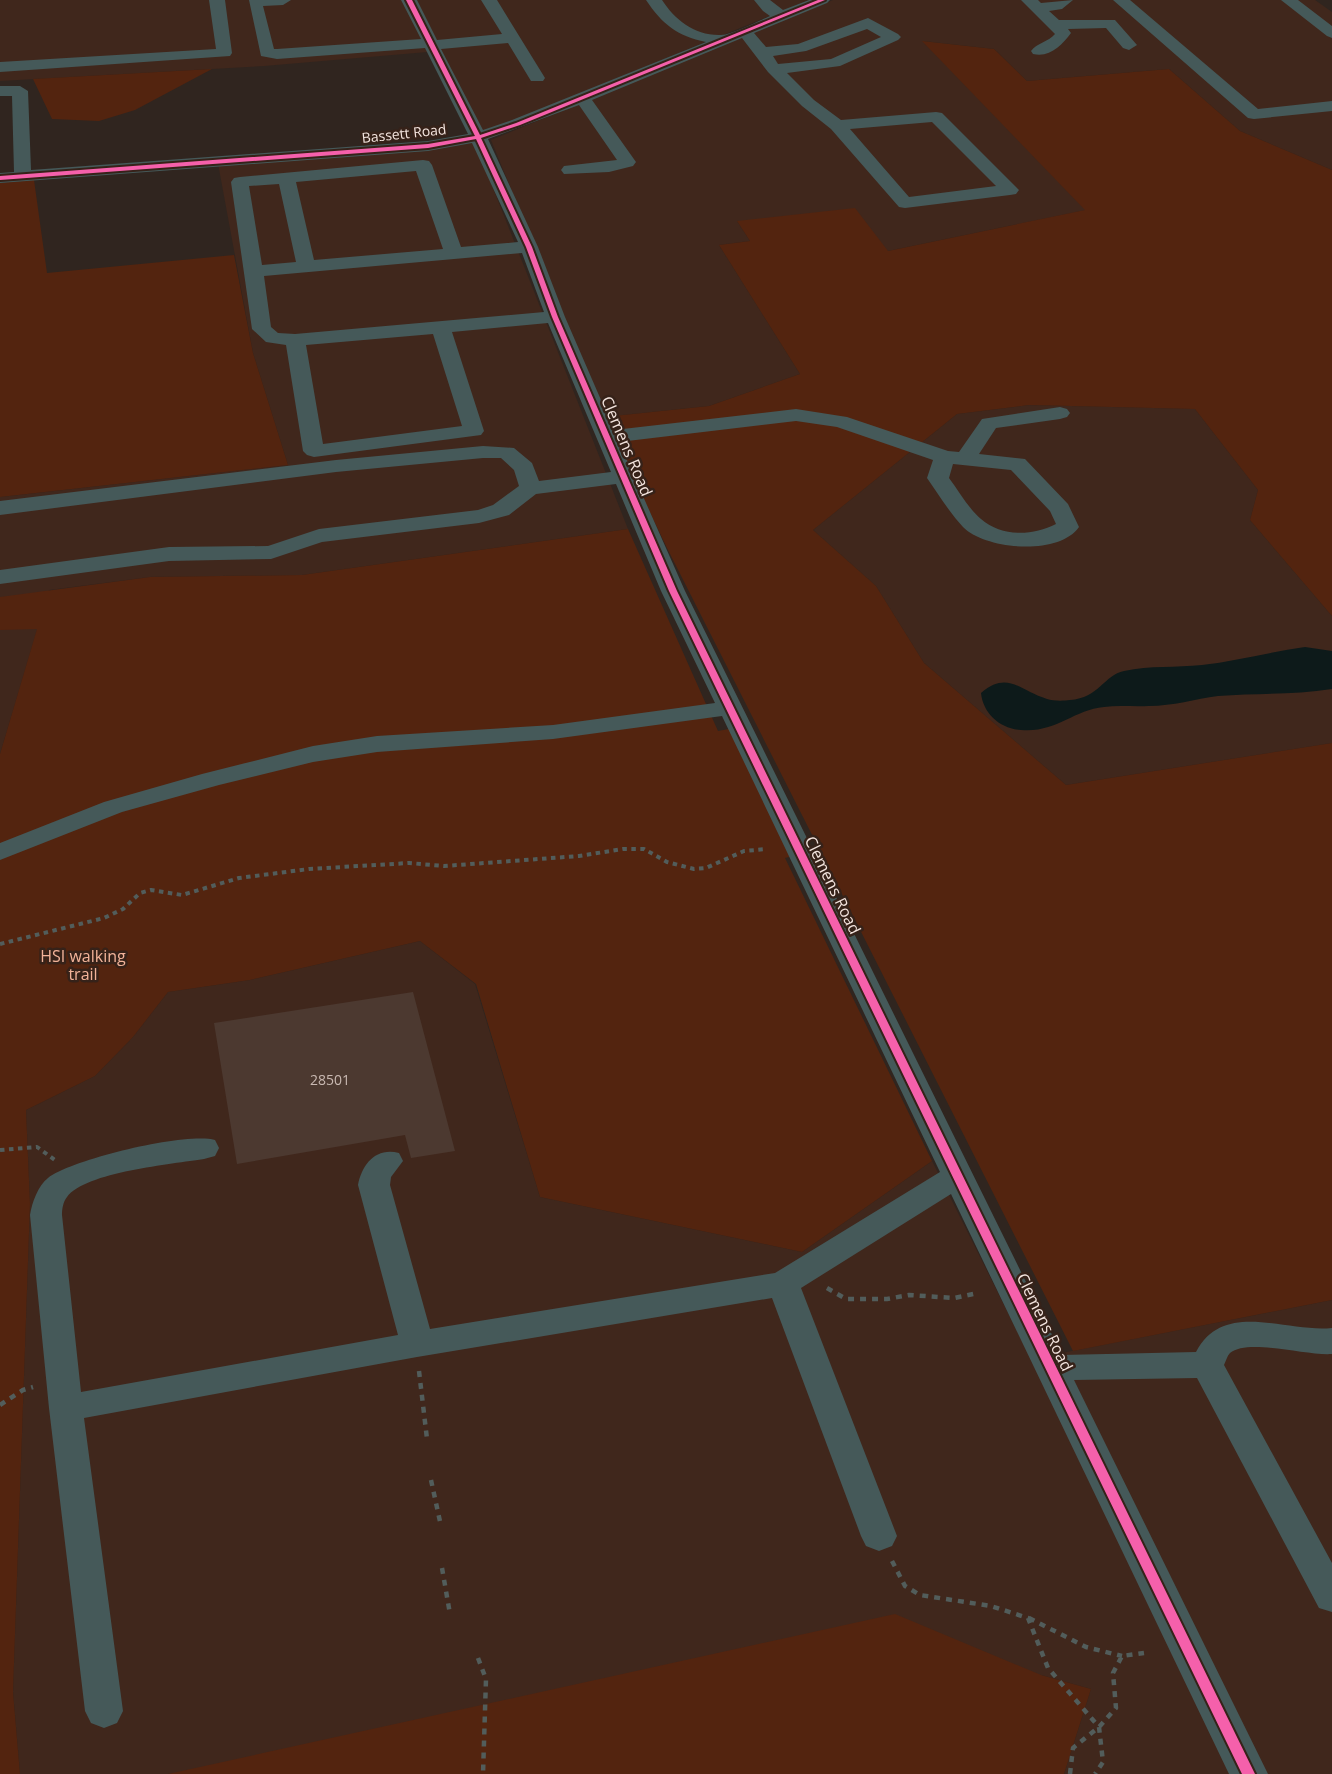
<svg xmlns="http://www.w3.org/2000/svg" width="1332" height="1774" font-family="'Open Sans',sans-serif">
<rect width="100%" height="100%" fill="#30251f"/>
<path fill="#40271c" d="M0,0H809L483,133L439,51L264,66L0,81Z
M833,0H1315L1332,12V170L1240,131L1169,69L1027,81L994,49L923,41L1086,210L888,251L737,221L750,241L719,245L800,374L709,406L604,417L491,140Z
M472,135L628,529L302,575L150,577L49,590L0,754V497L288,465L253,353L217,158L422,143Z
M1029,405L1195,409L1258,490L1250,520L1332,616V743L1066,785L924,663L876,586L813,530L957,414Z
M420,941L475,984L540,1197L802,1252L932,1161L1031,1359L1332,1300V1774H1064L1091,1689L1041,1675L168,1774H20L13,1692L30,1204L26,1110L95,1076L133,1037L168,992L250,980Z"/>
<path fill="#53240f" d="M922,41L994,49L1027,81L1169,69L1240,131L1332,170V616L1250,520L1258,490L1195,409L1029,405L957,414L813,530L876,586L924,663L1066,785L1332,743V1300L1073,1351L667,548L604,417L709,406L800,374L719,245L750,241L737,221L855,208L888,251L1085,210Z
M212,69L135,110L99,121L52,119L33,79Z
M34,180L47,273L234,255L253,353L288,465L0,497V183Z
M628,529L718,731L739,727L801,854L785,858L932,1161L802,1252L540,1197L476,984L420,941L250,980L168,992L133,1037L95,1076L26,1110L30,1204L13,1692L20,1774H0V754L37,629L0,630V597L150,577L302,575Z
M895,1614L1041,1675L1091,1689L1064,1774H168Z"/>
<path fill="#0d1a1a" d="M1305,647L1332,651V689C1294,695 1256,693 1218,696C1195,699 1173,706 1149,706C1134,707 1119,705 1104,707C1073,710 1056,733 1021,730C1001,729 983,714 981,693C1008,670 1020,691 1047,699C1053,701 1063,701 1070,700C1099,698 1104,675 1124,671C1150,665 1176,668 1202,665C1236,661 1270,652 1305,647Z"/>
<path fill="#4c3930" d="M413,992L455,1151L411,1158L405,1135L237,1164L214,1023Z"/>
<g fill="none" stroke-linecap="round" stroke-linejoin="round">
<path stroke="#525d5b" stroke-width="4" stroke-dasharray="4.5 4.5" stroke-linecap="butt" d="M0,944L104,918L123,909L140,893L151,890L182,895L239,878L309,869L409,863L444,866L579,856L623,849H644L667,862L694,869L706,868L744,851L767,849
M0,1150L37,1147L55,1160"/>
<path stroke="#525d5b" stroke-width="4.5" stroke-dasharray="6 6" stroke-linecap="butt" d="M827,1288L846,1299H887L909,1295L954,1298L978,1293
M419,1371L427,1439
M0,1405L23,1390L33,1387
M431,1480L441,1526
M892,1561L905,1586L920,1595L991,1606L1028,1618L1048,1668L1099,1727L1103,1762L1095,1774
M442,1568L450,1614
M1029,1618L1086,1647L1122,1656
M478,1658L486,1679L483,1774
M1070,1774L1073,1748L1099,1727L1116,1708L1113,1673L1122,1656L1144,1653"/>
<path fill="#455959" fill-rule="evenodd" d="M209,0H225L232,53L230,56L0,72V62L216,49Z
M249,0H291L283,5L263,6L274,49H277L421,39L401,0H417L437,40L502,34L481,0H497L545,78L543,81H531L508,43L441,49L483,130L512,120L706,42C677,36 662,24 646,0H662C675,20 695,36 721,35C734,34 758,21 770,16L763,11L754,0H770L783,10L809,0H830L827,3L754,33L766,47L798,44L868,18L898,34L901,37L898,40L840,66L787,73L814,100L841,120L936,112L942,113L1019,190L1016,194L1010,195L905,208L899,207L831,129L802,106L768,72L742,38L592,100L636,162L633,166L609,172L564,174L561,170L564,166L617,160L579,105L488,139L538,247L565,317L614,430L796,409L847,417L948,451L959,452L982,419L1060,407L1067,409L1070,413L1067,417L1060,419L996,428L979,454L1025,459L1068,504L1079,527C1059,556 986,550 963,527C950,513 938,494 927,478L933,460L837,427L796,421L619,442L685,591L1062,1355L1196,1352C1224,1299 1286,1333 1332,1328V1354C1306,1356 1248,1338 1230,1353C1227,1356 1226,1361 1224,1365L1332,1563V1612L1319,1608L1197,1378L1074,1380L1268,1774H1229L951,1194L801,1288L897,1536L892,1546L879,1551L866,1546L861,1536L772,1298L417,1357L84,1418L123,1711L117,1723L104,1728L91,1723L85,1711L49,1408L30,1215C32,1202 38,1186 48,1178C73,1159 185,1132 215,1140L219,1148L215,1156L204,1159C173,1164 85,1172 67,1197C63,1202 62,1209 62,1215L81,1392L398,1335L358,1185C362,1164 376,1147 399,1153L403,1161L391,1177L390,1185L430,1329L775,1273L940,1172L722,716L553,739L377,752L313,762L219,785L122,812L0,860V843L104,802L202,774L313,746L377,736L553,725L715,703L661,591L616,484L536,494L509,515L479,523L322,542L271,559L169,561L0,584V570L169,547L268,546L319,529L478,510L493,505L519,486L514,470L501,458H483L336,472L0,515V501L336,460L483,446L514,448L532,463L539,481L611,472L548,323L452,332L484,431L481,435L314,457L307,455L303,451L286,345L266,342L252,329L231,182L234,178L240,177L423,160L429,161L432,165L461,247L518,242L472,143L428,151L0,183V173L14,172L12,96H0V86H20L28,91L31,170L428,141L468,134L425,48L277,59L261,56ZM867,29L881,37L831,59L778,64L773,56L806,51ZM932,122L996,186L909,197L850,129ZM416,171L443,249L314,260L296,182ZM279,184L296,262L262,265L249,186ZM522,253L544,312L295,334L278,333L271,327L264,276ZM433,334L462,426L323,444L306,345ZM953,464L1011,470L1050,511L1056,524C1032,536 1002,537 981,519C968,508 959,491 949,478Z
M1021,0H1038L1041,3L1073,0L1062,9L1049,11L1059,20H1115L1137,45L1129,50L1123,48L1106,28L1068,29L1071,33C1062,45 1050,58 1033,54L1031,51C1037,43 1048,42 1055,34Z
M1113,0H1130L1258,109L1332,101V111L1254,119L1248,118Z
M1281,0H1298L1332,26V38L1327,36Z"/>
<g stroke="#362219" stroke-width="4">
<path id="cycleway" d="M406,0H412L480,135L516,123L818,0H825L520,125L481,138L532,247L558,317L677,591L1255,1774H1242L669,591L552,317L526,247L476,139L428,148L0,180V176L428,144L475,136Z"/>
</g>
<use href="#cycleway" fill="#f560ab" fill-rule="evenodd"/>
</g>
<g text-anchor="middle" dominant-baseline="central" stroke-width="5" stroke-linejoin="round" paint-order="stroke">
<g font-size="14" fill="#f3e4de" stroke="#362219">
<text transform="translate(404 133) rotate(-6)">Bassett Road</text>
</g>
<g font-size="14" fill="#c9b9b2">
<text x="330" y="1079">28501</text>
</g>
<g font-size="16" fill="#f3e4de" stroke="#362219">
<text transform="translate(627 446) rotate(67)">Clemens Road</text>
<text transform="translate(833 885) rotate(64)">Clemens Road</text>
<text transform="translate(1045 1322) rotate(64)">Clemens Road</text>
</g>
<g font-size="16" fill="#f2b399" stroke="#362219">
<text x="83" y="956">HSI walking<tspan x="83" dy="18">trail</tspan></text>
</g>
</g>
</svg>
